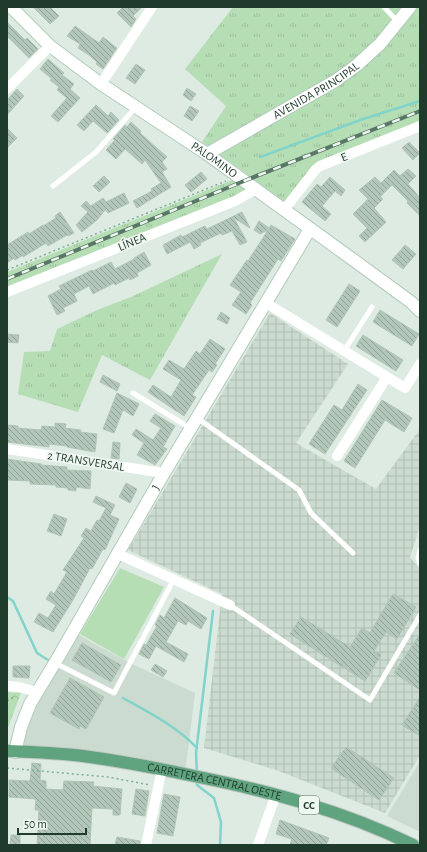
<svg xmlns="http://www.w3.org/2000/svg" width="427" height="852" font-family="'Alegreya Sans',sans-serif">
<defs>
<pattern id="industrial-grid" width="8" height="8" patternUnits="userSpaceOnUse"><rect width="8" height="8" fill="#ccdbd0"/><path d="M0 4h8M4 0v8" fill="none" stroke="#afbdb3"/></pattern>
<pattern id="grass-tufts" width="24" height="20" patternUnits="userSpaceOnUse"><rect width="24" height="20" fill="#b6deb5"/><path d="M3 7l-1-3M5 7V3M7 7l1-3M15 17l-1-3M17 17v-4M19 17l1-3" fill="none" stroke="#9cbf9c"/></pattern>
<pattern id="park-crowns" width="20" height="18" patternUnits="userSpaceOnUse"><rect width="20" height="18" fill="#b6deb5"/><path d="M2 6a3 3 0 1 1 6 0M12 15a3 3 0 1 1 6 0" fill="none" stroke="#9cbf9c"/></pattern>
<pattern id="building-back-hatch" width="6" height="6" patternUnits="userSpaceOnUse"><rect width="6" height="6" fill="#b3c6ba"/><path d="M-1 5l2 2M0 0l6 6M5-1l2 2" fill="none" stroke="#91a297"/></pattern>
</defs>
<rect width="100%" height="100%" fill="#deebe2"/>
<path fill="#ccdbd0" d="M73,632L132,664L195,693L185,774L15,752L21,727Z
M420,761V832L387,816Z"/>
<path fill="url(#industrial-grid)" d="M270,313L348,364L296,443L376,489L420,429V526L410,557L420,569V755L385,813L276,770L204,748L222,594L128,550Z"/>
<path fill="url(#grass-tufts)" d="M233,7H420V125L320,166L289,208L256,190L7,293V272L247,174L202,142L226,106L185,69Z
M222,254L150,380L102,355L78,412L18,394L24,352L50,351L57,329L97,310L131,297Z"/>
<path fill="url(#park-crowns)" d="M7,692L21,693L7,730Z"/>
<path fill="#b6deb5" d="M120,568L164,587L124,659L80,634Z"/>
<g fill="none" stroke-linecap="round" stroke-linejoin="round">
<path stroke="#82d4ca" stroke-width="2.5" d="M260,157L366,118L420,101
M7,597L13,601L37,653L48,660
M123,698C150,713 176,726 197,748
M197,774L196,753L213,611
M197,781V785L214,798L221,822L220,845"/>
</g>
<path fill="url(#building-back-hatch)" stroke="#b0c5b7" d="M33,7H50L59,16L50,24Z
M123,7H142L133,16L136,19L131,27L117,13Z
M7,22L25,40L27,38L38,49L29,58L7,36Z
M75,26L99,43L103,37L117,48L103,69L96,64L97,62L89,55L78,48L80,44L67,36Z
M48,59L64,73L62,75L74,84L70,89L80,98L58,122L51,116L67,98L57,90L59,87L50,80L52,79L40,69Z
M136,64L145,70L135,84L126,78Z
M187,88L196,94L191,101L183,95Z
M17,89L24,96L7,115V98L8,99Z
M96,105L108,116L111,112L119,120L107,133L93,121L84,131L77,125Z
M190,106L199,111L192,121L184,116Z
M131,122L141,131L140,133L167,157L162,162L167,169L162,172L171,187L137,208L133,201L152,191L151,189L161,183L145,160L142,164L125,149L116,159L106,150L115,140L113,139L125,125L127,127Z
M7,128L17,138L7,148Z
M409,142L420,153L413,160L402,148Z
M408,169L416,176L408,184L420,198V216L407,203L408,201L392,185L380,197L383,199L374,208L386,222L365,242L359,236L367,228L353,214L368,199L359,190L375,177L381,183L394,170L400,176Z
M201,172L207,179L191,192L185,185Z
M104,176L110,182L99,192L93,186Z
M330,177L345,190L341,196L335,191L322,206L331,214L325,221L302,202L317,184L321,187Z
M124,193L129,203L108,213L105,210L97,220L82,232L76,225L88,212L81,206L86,201L91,206L103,198L106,202Z
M60,212L74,233L68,236L67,235L48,246L46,243L23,257V255L15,260L14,258L7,263V245L28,232L29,234L43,225V226L56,218L55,216Z
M242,212L250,228L234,218L247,242L240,245L232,231L222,235L221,233L200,243L201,245L194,249L190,242L167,254L163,245L181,235L182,237L205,226L207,229Z
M259,221L269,228L271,225L295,239L281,261L278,259L250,303L252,305L246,314L232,305L241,292L230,285L247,260L248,261L268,230L260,234L254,230Z
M405,245L416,254L403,269L392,260Z
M144,252L151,265L137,273L138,276L130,280L129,278L115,285L114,283L93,294L89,286L74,294L77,301L63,308L65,311L57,315L48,296L61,289L59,286L92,270L93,271L111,262L115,269L134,259V258Z
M349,284L360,291L337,327L326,320Z
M380,310L419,334L412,346L373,322Z
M221,312L230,318L227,324L217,319Z
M7,334L19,335L18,343L7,342Z
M363,335L403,360L396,371L356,346Z
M210,339L225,349L215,364L217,365L212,372L209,370L192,395L196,397L184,416L148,392L153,385L171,397L181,380L163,369L169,360L184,369L196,351L200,354Z
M103,375L120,384L117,391L100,382Z
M358,384L367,390L325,454L309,444L334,405L342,410Z
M117,393L139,404L133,416L123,410L114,433L103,429Z
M382,400L412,418L404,432L385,420L355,468L344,461Z
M155,414L175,426L163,447L167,449L155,465L137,455L144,443L132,435L136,429L153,440L161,428L150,421Z
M55,423L66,424L65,428L81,430L80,432L97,434L95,452L67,447V446L49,444V447L7,442V425L18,426V428L41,430L42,426L55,427Z
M113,442L120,443L119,459L111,458Z
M7,459L41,464V465L67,467V470L91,471L90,489L76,487V491L68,490V488L56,487V485L30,484V481L7,480Z
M126,483L137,489L130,503L119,497Z
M96,496L115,505L110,515L119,519L105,550L103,549L92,569L90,568L73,600L53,632L34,622L39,613L48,618L56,605L46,599L51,591L54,594L67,572L63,570L84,538L81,536L86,528L91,531L97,520L99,521L106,508L93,502Z
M54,514L67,519L61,536L47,531Z
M393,594L416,607L397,639L386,632L374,651L381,655L365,681L290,634L301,617L350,647L362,628L370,633Z
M175,598L207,618L201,629L188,621L186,625L178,621L166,642L188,654L184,662L156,646L149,659L139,654L144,644L146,645L157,626L155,625L160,615L164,618Z
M420,634V690L394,673Z
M82,643L121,665L111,682L72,660Z
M155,664L167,671L163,677L151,670Z
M13,666H30L29,678L13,677Z
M70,678L104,697L86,729L80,726L79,729L50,713Z
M420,697V736L402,725Z
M346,747L394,778L379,800L331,768Z
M32,763L41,764L40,780L46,781V789L63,790L64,781L94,782L93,786L122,789L120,815H113V809L92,808L90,845H37L39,810H35L36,799L9,797V780L30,781Z
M136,789L149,791L145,816L132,814Z
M164,794L180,797L173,836L157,833Z
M280,820L329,838L326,845H290L292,839L276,834Z
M11,835H20V845H10Z
M117,837L140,841V845H115Z"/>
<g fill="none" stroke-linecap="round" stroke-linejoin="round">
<g stroke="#b1cbba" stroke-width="14">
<g id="secondary">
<path id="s1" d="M11,7L50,46L101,84L207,154L348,256L411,302L420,311"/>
<path id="s2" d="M207,154L335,81L357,65L380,44L410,7"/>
<path id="s3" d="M15,752L21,727L30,704L59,656L164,473L310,229"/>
</g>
</g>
<g stroke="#c0c8c4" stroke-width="14">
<g id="primary">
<path id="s4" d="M7,751C32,752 58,753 83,756C120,761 157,768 194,776C269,791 344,811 413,845"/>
</g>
</g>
<path stroke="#7db092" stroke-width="1.5" stroke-dasharray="2 3" stroke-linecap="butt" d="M7,270L226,181
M7,701L14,697
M7,768L108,777L150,785"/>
<path stroke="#fff" stroke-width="5" d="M384,7L398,22
M53,186L96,152L136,107
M344,351L372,307
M133,393L190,428
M197,418L299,490L311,513L353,553
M420,550L418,558L420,563
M230,605L370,700L420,615
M55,663L114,693L174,579"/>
<path stroke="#fff" stroke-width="10" d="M101,84L152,7
M7,89L50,46
M284,210L316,169L320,166L420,126
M7,292L235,201L256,189
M266,303L405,388L420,364
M7,449L164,473
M337,456L387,377
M118,554L230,605
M7,686L19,687L37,692
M146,845L162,769
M258,845L276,794"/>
<use href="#secondary" stroke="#fff" stroke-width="12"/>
<use href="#primary" stroke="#60a37f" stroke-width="12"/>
<g stroke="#597767" stroke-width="4">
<path id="rail" d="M7,279L244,181L420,111"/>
</g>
<use href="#rail" stroke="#eff7f1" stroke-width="2.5" stroke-dasharray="8" stroke-linecap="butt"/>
</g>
<g text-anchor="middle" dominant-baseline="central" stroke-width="3.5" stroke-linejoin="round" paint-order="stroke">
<rect fill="#eff7f1" stroke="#5d7367" stroke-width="1" x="299" y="796" width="20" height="18" rx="3"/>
<g font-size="11" font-weight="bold" fill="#1f3b2c">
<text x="309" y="805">CC</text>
</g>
<g font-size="12" fill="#1f3b2c" stroke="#eff7f1">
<text stroke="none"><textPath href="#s2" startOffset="126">AVENIDA PRINCIPAL</textPath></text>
<text transform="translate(344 157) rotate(-22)">E</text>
<text stroke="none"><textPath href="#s1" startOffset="255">PALOMINO</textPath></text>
<text transform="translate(132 242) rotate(-22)">LÍNEA</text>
<text transform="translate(86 461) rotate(9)">2 TRANSVERSAL</text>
<text stroke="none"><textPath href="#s3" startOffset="301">J</textPath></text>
<text stroke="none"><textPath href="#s4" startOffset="210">CARRETERA CENTRAL OESTE</textPath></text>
</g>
</g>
<rect width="427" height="852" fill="none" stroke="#1f3b2c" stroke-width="16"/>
<path d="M18 828v6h68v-6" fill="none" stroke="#1f3b2c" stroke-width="2"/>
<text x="24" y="828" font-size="12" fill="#1f3b2c" stroke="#eff7f1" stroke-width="3" paint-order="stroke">50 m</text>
</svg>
